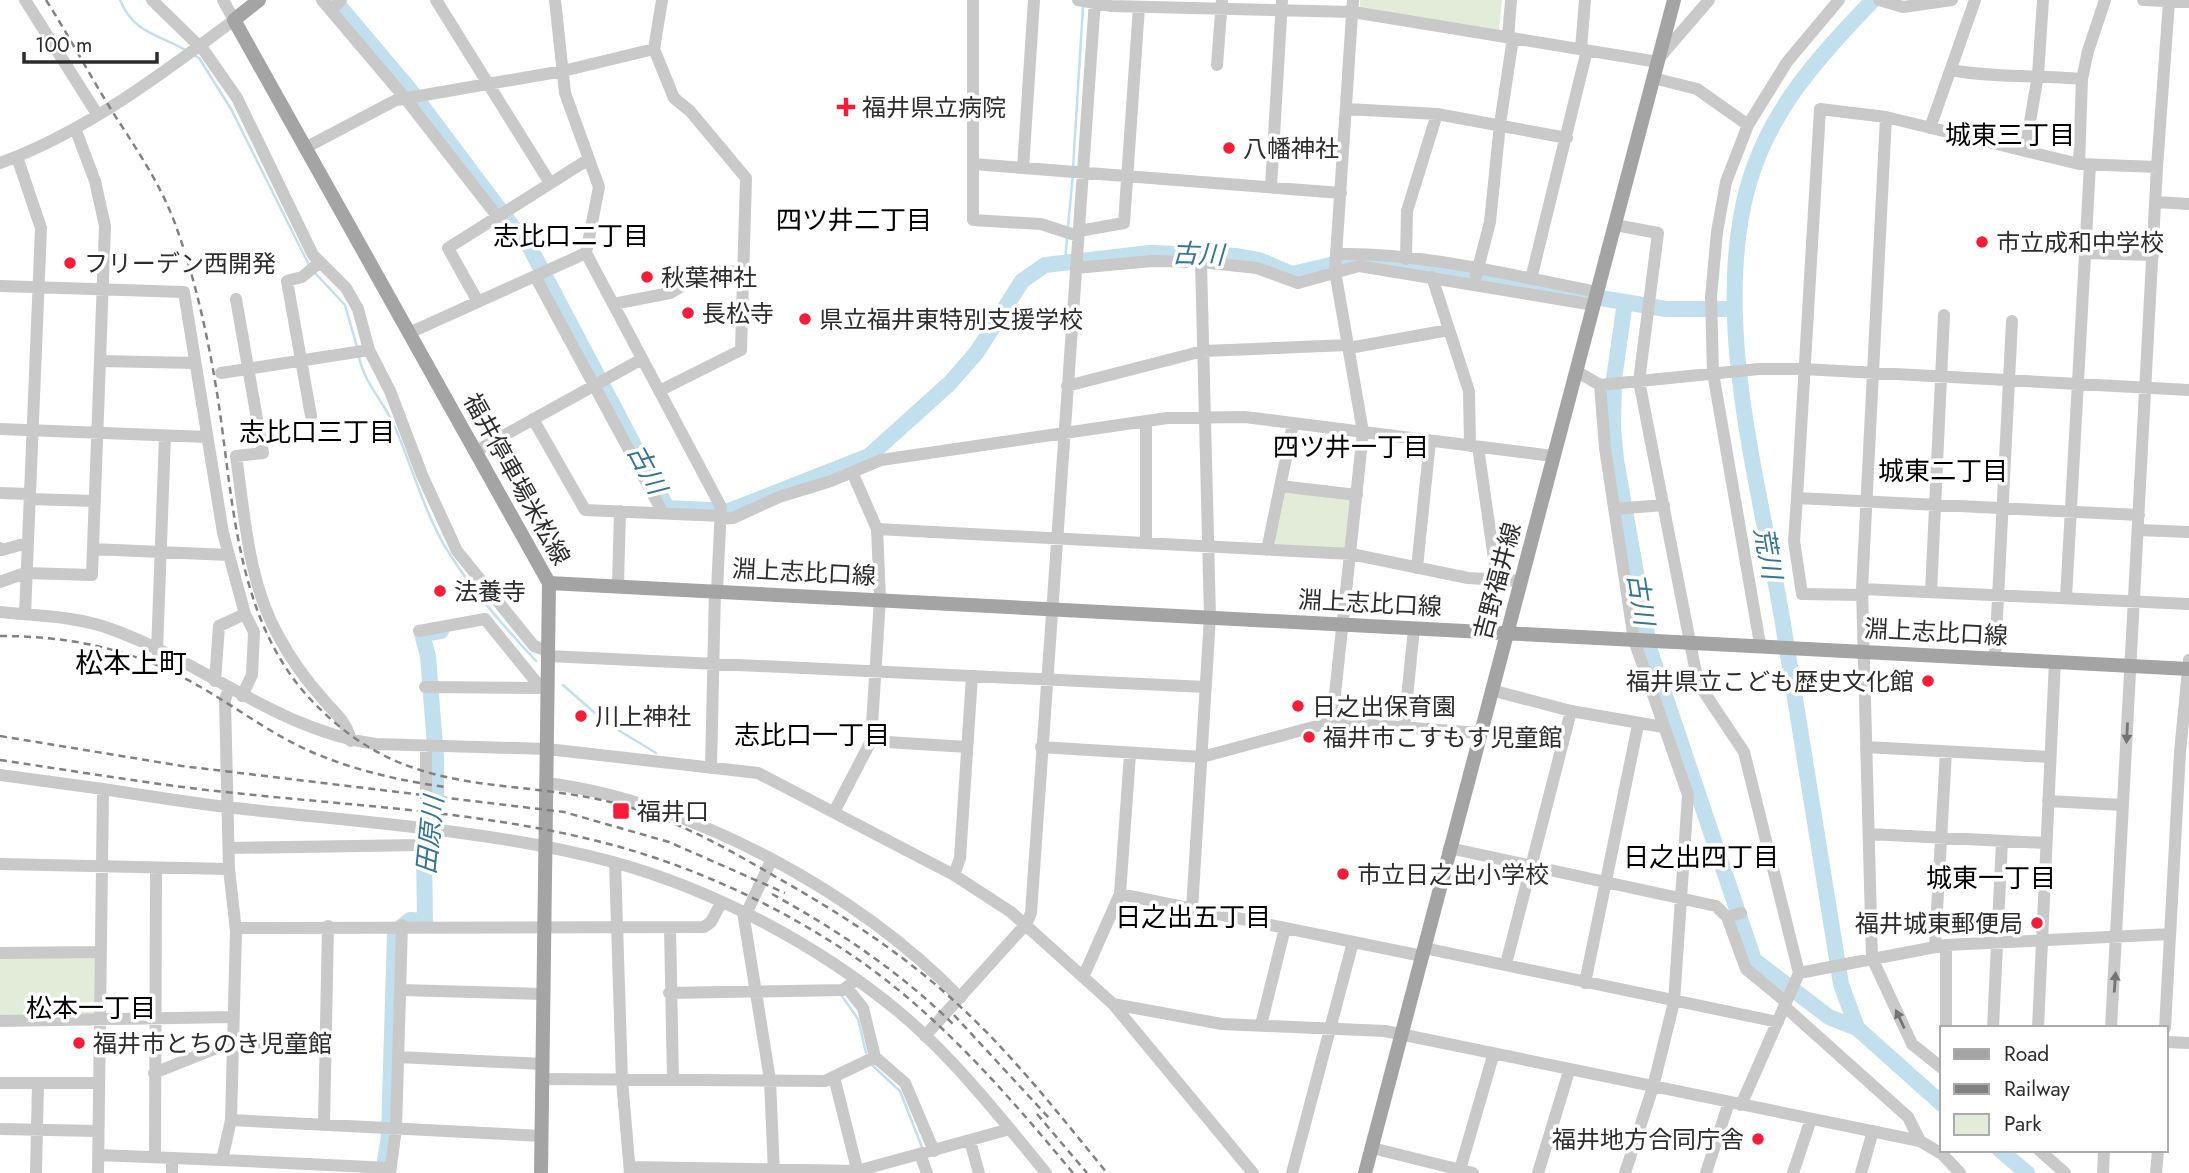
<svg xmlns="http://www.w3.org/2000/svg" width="2189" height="1173" font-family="Jost,'Noto Sans JP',sans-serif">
<rect width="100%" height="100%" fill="#fff"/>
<path fill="#e3ecd8" d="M1360,0H1502L1499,32L1360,9Z
M1280,486L1357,495L1351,554L1267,550Z
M100,952V1020L0,1021V953Z"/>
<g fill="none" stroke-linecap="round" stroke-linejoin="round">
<path stroke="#c2dfee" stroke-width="2.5" d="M120,0C134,34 159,34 187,51
M192,54L199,58L231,109L309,265
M1073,168L1083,7
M1068,227L1073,174
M1065,262L1067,237
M315,273L345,305L357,347
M359,357C364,382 382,400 393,423C413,467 424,515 451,556C475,594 505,628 536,661
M563,685L605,722L656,753
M842,996L858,1019L866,1053
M872,1065L900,1091L923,1150"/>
<path stroke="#c2dfee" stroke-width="16" d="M334,0L410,90L515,230L526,240L667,508L729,511L869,456L950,383L977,352L1022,281L1045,265L1150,253L1237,256L1259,260L1292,274L1356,259L1625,302L1614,379L1613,427L1616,460L1650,651L1754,960L1829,1017L1857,1028
M1873,0C1820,56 1770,108 1748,186C1710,324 1762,491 1784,630C1803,748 1822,866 1841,984L1857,1028L1942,1104
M1625,302L1666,309H1735
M2000,1150L2027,1173
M383,1173L389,1136L395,932L410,920L425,921L424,851L436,822V759L428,656L422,634L441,631"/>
<path stroke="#c9c9c9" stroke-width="12" d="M25,0L97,114
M152,0L199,46
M322,0L405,98L497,216
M436,0L550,183
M555,0L565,93L599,187L586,253L721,507L717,590
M973,0V220L1041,224L1078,236
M1078,0L1111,6L1353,12L1658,62
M1879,0L1903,7L1952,0
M2143,0L2189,2
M331,11L341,0
M1508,38L1511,0
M200,45L237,98L313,255L346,288L358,309L369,350L390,391L422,475L457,551L534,646L548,651
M1581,49L1585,0
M1659,58L1709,0
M1217,65L1222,0
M1951,70C1994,78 2038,75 2082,79
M1653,78L1697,89L1748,125
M1347,109L1437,114L1567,138
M1886,117L1862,589L1872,958L1912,1044L1942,1068
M1930,128L1975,0
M305,148L396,100L563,71L654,49
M2025,151L2038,75L2043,0
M17,157L41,228L25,614
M0,163C85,132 162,74 234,20L223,0
M973,164L1341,193
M2079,164L2082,79L2088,51L2105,0
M1023,168L1034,0
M1271,187L1282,0
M2156,202L2189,204
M1615,225L1658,233L1639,381L1698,683L1744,752L1799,973L1741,1105
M1079,231L1124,223L1139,7
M2085,253L2153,255
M1337,254C1422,252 1514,276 1597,292
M1406,259L1407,211L1437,114
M1076,268L1152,261L1201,262L1257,268L1298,283L1359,266L1594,305
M535,276L663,513
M1476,276L1490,222L1500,124L1513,38
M1432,277L1469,391L1470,446
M1531,279L1587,50
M0,286L184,292L223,533L245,614L254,632L252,675L242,696
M236,299L263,453L236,456C245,517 248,583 279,637C291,659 306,680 322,698C335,714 346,720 351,741
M478,302L448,248L589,159
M613,304L670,293L708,271L746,272
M409,333L586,253
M1349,348L1449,330
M100,361L195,363
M1576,371L1600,385L1759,369H1803L2189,390
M221,373L369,350
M1600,385L1605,448L1634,640L1688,795L1674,1002L1653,1087L1625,1173
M1067,386L1203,351L1348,345
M659,391L741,350L746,178L690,111L674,98L654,49L662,0
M311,416L287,281L302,277L320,262
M533,419L585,510L721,516
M0,429L207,437
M1478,447L1497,580
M476,451L642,359
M1280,486L1357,495
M0,493L30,494
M1797,498L1794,541L1802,594L1862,595
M29,499L95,501
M1614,509L1664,505
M2139,515L1797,498L1820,109L1886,117L2079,164L2157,167
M721,519L733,518L779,497L831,481L881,460L1167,418L1245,417L1553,456
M877,529L1351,554L1468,578L1520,581
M2138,530L2189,532
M1146,543V421
M0,548L2,550L27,543
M93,549L228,555
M1267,550L1293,424
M1417,568L1430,441
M0,582L25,573L92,575L105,226L95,181L75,128
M618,585L620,511
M1862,589L2189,604
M1931,592L1944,315
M2066,598L2090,165
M0,612C38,616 75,616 111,629C203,662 277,730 376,744L547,749L758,773L954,875L1011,912L1113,1004L1253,1173
M419,631L485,619L541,688
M1760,644L1713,373L1711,297L1717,232L1726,182L1748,125L1787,62L1839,0
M157,651L165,436
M548,656L1206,687
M1995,657L2012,321
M215,681L219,626L245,614
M425,687L547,688
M1491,690L1571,711L1663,727
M1332,722L1363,432L1335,271L1353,0
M1404,728L1414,628
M871,741L967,747
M1041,747L1202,757L1332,722L1480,733
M1866,747L2050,757
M711,768L715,590
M0,775L103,789L98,1173
M546,783C689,800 861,894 960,998
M103,789C141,795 180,801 218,806C350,822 484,828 613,862C715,890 818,945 899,1012C954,1058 1001,1118 1046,1173
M2048,801L2123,805
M834,812L871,741L880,599L877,529L852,472
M1869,834L2046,843
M230,848L422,845L426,842V746
M1449,848L1716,906L1727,917L1746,969L1786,1002
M615,863L622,1080L630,1173
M0,864L229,869
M954,875L960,858L972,676
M1120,894L1422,956
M1192,910L1210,617L1201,262
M743,912L770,1080L774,1173
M746,914L771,861
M1727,917L1741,913
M236,928L704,927L711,922L721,903
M670,928L673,1080
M1946,945V1028
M1935,946L1946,752
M1424,948L1778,1022
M0,953L100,952
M1506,964L1571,711
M1799,973L1946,945L2170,934
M1084,975L1120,894L1130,754
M1585,983L1638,725
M400,990L544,994
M669,993L843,990L852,983
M1113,1004L1222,1024L1385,1031L1920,1141L1942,1154L1960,1173
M1784,1006L1908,1117L1920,1141
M0,1021L233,1017
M1261,1025L1285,928
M1993,1028L2002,841
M2038,1028L2055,661
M2111,1028L2157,167L2169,2
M2165,1028L2180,752L2189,660
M925,1036L1026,924L1031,913L1095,0
M2166,1042L2189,1043
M398,1057L543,1064
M875,1057L905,1083L934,1151
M154,1073L232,1042L325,1043
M834,1077L858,1173
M543,1079L825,1081L875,1057L863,1008L847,988
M0,1083H99
M231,1120L542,1136
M324,1124L328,926
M0,1129L98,1131
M970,1141L979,1173
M1372,1148L1473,1173
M2039,1150L2065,1173
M920,1154L927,1173
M98,1155L222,1160L231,1120L236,931L229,869L225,700L229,688
M155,1157L156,869
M222,1160L391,1168
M630,1167L857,1171L1010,1129
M36,1173L38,1083
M172,1173V1158
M390,1173L396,1129L402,925
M1292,1173L1353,942
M1459,1173L1493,1056
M1538,1173L1569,1071
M1706,1173L1729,1102
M1793,1173L1811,1119
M1861,1173L1873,1131
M2103,1173L2104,1150
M2156,1173L2158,1150"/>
<path stroke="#a4a4a4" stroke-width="14" d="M259,0L234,20L549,583L541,1173
M549,583L2189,669
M1365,1173L1674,0"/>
<path stroke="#818181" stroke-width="2.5" stroke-dasharray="7 5" stroke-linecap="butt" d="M46,0C69,36 89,74 112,111C137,150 163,187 178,232C197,285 209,343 218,399C234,505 236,625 316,705C419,810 524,770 644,812C691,828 733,852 776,877C838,912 899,951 952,999C1010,1051 1058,1113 1107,1173
M0,636C66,636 124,647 184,678C225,699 261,728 303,748C345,768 399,781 446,787
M0,736L182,766L564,812L669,842L785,893
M0,760C81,772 162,786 244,794C359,806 476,812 589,839C687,862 784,907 866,965C946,1023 1010,1097 1073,1173
M772,894C839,931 902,973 956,1027
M954,1015L1049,1118
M1037,1114L1087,1173"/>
</g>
<defs><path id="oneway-solid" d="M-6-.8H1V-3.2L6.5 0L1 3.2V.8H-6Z" transform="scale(1.75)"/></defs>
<g fill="#737373">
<use href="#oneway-solid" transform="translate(2127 733) rotate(93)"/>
<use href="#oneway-solid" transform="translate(2115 982) rotate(-86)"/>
<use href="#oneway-solid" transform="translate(1900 1019) rotate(-115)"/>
</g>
<g fill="#f51c37" stroke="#fff" stroke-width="2.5">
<path d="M842.5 96.5h7v7h7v7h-7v7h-7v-7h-7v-7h7z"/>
<circle cx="1229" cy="148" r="7"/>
<circle cx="1982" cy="242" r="7"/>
<circle cx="70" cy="263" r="7"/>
<circle cx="647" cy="277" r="7"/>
<circle cx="688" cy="313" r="7"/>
<circle cx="805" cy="319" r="7"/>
<circle cx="440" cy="591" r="7"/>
<circle cx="1928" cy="681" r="7"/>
<circle cx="1298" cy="706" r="7"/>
<circle cx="581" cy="716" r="7"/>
<circle cx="1309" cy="737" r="7"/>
<rect x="612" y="802" width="18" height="18" rx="3.5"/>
<circle cx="1343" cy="874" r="7"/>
<circle cx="2037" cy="923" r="7"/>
<circle cx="79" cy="1043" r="7"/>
<circle cx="1758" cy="1139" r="7"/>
</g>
<g text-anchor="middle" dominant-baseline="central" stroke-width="7" stroke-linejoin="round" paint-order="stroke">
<g font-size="24" fill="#2c2c2c" stroke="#fff" text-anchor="start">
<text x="862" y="107">福井県立病院</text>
<text x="1243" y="148">八幡神社</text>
<text x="1996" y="242">市立成和中学校</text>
<text x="84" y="263">フリーデン西開発</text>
<text x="661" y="277">秋葉神社</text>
<text x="702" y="313">長松寺</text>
<text x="819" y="319">県立福井東特別支援学校</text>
<text x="454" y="591">法養寺</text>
<text x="1914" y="681" text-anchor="end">福井県立こども歴史文化館</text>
<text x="1312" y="706">日之出保育園</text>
<text x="595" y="716">川上神社</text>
<text x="1323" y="737">福井市こすもす児童館</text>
<text x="637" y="811">福井口</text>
<text x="1357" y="874">市立日之出小学校</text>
<text x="2023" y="923" text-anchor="end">福井城東郵便局</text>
<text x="93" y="1043">福井市とちのき児童館</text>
<text x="1744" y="1139" text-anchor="end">福井地方合同庁舎</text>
</g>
<g font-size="24" fill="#2c2c2c" stroke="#fff">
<text transform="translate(517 479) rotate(61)">福井停車場米松線</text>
<text transform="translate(804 572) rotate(3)">淵上志比口線</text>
<text transform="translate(1497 581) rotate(-75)">吉野福井線</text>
<text transform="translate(1370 603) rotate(3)">淵上志比口線</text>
<text transform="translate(1936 632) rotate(3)">淵上志比口線</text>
</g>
<g font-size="26" fill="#000" stroke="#fff">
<text x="2010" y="135">城東三丁目</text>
<text x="854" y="220">四ツ井二丁目</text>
<text x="571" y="236">志比口二丁目</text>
<text x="317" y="432">志比口三丁目</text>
<text x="1351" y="447">四ツ井一丁目</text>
<text x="1943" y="471">城東二丁目</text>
<text x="812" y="735">志比口一丁目</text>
<text x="1701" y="857">日之出四丁目</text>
<text x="1991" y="878">城東一丁目</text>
<text x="1193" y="917">日之出五丁目</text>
<text x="91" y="1008">松本一丁目</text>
</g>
<g font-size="26" font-style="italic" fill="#347495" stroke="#fff">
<text transform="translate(1198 254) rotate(2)">古川</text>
<text transform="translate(647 469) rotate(62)">古川</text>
<text transform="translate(1768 553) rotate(80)">荒川</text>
<text transform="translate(1641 599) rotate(81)">古川</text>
<text transform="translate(430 835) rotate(-84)">田原川</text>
</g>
<g font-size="28" fill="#000" stroke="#fff">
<text x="131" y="663">松本上町</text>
</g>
</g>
<rect x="1940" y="1026" width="228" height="126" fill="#ffffff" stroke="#ababab" stroke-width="2"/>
<rect x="1954" y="1049" width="35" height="10" fill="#a4a4a4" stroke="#ababab" stroke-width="2"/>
<text x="2004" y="1061" font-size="21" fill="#2c2c2c">Road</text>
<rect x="1954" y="1084" width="35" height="10" fill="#818181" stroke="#ababab" stroke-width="2"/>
<text x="2004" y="1096" font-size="21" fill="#2c2c2c">Railway</text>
<rect x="1954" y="1114" width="35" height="21" fill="#e3ecd8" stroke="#ababab" stroke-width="2"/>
<text x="2004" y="1131" font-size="21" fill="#2c2c2c">Park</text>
<path d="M24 52v10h133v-10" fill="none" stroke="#2c2c2c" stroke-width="3.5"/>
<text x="35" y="52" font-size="21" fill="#2c2c2c" stroke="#ffffff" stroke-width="5" paint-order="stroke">100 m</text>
</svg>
